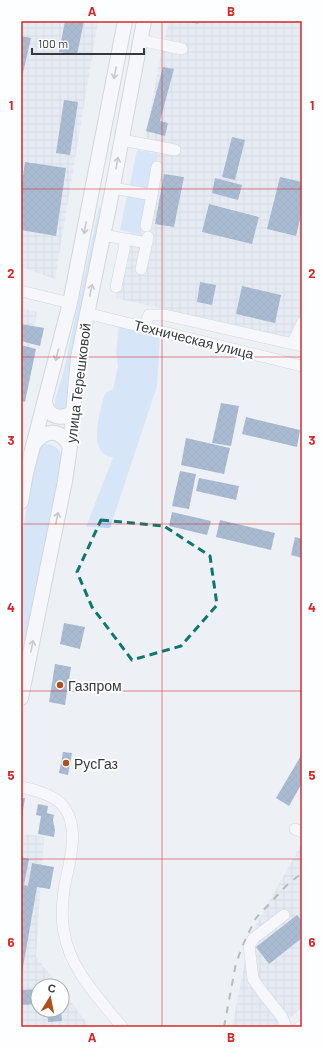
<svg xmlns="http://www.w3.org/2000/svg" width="323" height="1048" font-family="Barlow,sans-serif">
<defs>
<pattern id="industrial-grid" width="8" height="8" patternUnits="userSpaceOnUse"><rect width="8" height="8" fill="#dde5f0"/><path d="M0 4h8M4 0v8" fill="none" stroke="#bec5cf"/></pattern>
<pattern id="building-cross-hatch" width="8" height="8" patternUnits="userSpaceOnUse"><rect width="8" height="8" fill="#577ba7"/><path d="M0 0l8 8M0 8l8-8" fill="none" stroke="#496689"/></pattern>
</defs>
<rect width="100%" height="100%" fill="#edf1f5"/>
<path fill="url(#industrial-grid)" d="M21,21H98L55,279L21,267Z
M169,21H302V340L116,298L160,59Z
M21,308L37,312L21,402Z
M25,834L44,837L36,957L59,986H38V1010H62V990L90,1027H21V853Z
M302,843V1008L278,1027H232L250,936Z"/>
<path fill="#bad7fa" d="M137,150L156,154L149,189L130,185Z
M127,195L146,199L139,234L120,230Z
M99,207L101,209L68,375L66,405L65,409H59L55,406V399L63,374Z
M119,325L160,335L157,386L110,528L86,527L113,458C110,456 106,456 104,454C90,444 101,407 105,393L113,389L118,366L116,354Z
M45,444C55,445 58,447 62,456L21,664V539L37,454L40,448Z"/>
<path fill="url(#building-cross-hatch)" d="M65,21H84L77,55L59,52Z
M186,21H199L198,24Z
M21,36L31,38L23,73H21Z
M163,67L174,69L160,121L168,123L165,136L146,131Z
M64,100L78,102L70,155L56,153Z
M232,137L245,140L235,180L222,177Z
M25,162L66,168L56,236L21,230V190Z
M164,174L184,177L174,227L155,224Z
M280,177L302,182V211L296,236L267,229Z
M215,178L242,185L238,200L212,193Z
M209,204L259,217L252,244L202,232Z
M200,282L216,285L212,305L197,302Z
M242,286L281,295L275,323L236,314Z
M21,324L44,328L40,346L21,341Z
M21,345L36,349L25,402L21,401Z
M221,403L239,406L231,446L212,443Z
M246,417L300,430L297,447L242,434Z
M186,438L230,448L224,474L181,465Z
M180,471L196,474L189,509L172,506Z
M199,478L239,486L236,500L196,491Z
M172,512L211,521L207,535L169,526Z
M220,520L275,533L271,550L216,537Z
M295,537L302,539V558L291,555Z
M64,623L85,627L80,649L60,644Z
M55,664L71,667L65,705L49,702Z
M63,752L72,753L68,775L59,773Z
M302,754V783L289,806L276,798Z
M21,798H25L22,817H21Z
M38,804L48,806L47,813L54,815L53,820L55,830L54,837L38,834L41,816L36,815Z
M21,857L29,859L24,885L28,886L32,863L54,867L50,889L37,887L22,973Z
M297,915L302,921V938L269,964L256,947Z
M38,989V1004L21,1005V990Z
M47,1010H61L62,1021L48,1022Z"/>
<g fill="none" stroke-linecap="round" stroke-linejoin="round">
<g stroke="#b4b7bb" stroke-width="12">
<path id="minor" d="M140,40L182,49
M122,140L175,150
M113,188L152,195L157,167
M146,226L152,195
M103,235L147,243
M141,269L148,237
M116,287L126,240
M21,291L70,303
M86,313L302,366
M144,327L149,315H165L302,346
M292,344L302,323
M21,787C36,790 58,796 66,810C80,833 68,865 64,890C62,904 61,918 64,932C70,970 99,998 122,1027
M295,829L302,832
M284,915L253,939L249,946L253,979L263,993L282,1017L286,1027
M300,1027L302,1026"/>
</g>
<g stroke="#b4b7bb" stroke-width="16">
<path id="major" d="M45,403C49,418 62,420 73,412
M34,444C46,428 61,429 70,447
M21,502L26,473L70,303L125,21
M21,698L65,481L70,447L78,358L109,207L144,21"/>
</g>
<use href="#minor" stroke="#fff" stroke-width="11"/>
<use href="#major" stroke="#fff" stroke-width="14"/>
<path stroke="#757779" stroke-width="2" stroke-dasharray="7 7" stroke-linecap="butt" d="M224,1027L236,963L245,940L256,918L287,885L302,873"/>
</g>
<defs><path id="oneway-shaft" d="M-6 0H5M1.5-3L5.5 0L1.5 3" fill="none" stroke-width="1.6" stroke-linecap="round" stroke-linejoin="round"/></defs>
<g stroke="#9b9c9c">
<use href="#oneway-shaft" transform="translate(115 73) rotate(101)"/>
<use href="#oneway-shaft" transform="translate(117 163) rotate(-79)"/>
<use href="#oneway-shaft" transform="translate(85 228) rotate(101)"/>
<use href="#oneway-shaft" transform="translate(91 290) rotate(-78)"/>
<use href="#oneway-shaft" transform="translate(57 355) rotate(104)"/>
<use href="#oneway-shaft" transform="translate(57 518) rotate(-79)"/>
<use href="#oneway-shaft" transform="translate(32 646) rotate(-79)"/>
</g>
<path d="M0 0H323V1048H0ZM101,520L164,526L210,556L217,605L181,646L132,660L92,607L77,572Z" fill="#edf1f5" fill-opacity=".55" fill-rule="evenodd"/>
<path fill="none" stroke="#0f766e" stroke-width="3" stroke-dasharray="8 5" stroke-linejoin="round" d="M101,520L164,526L210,556L217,605L181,646L132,660L92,607L77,572Z"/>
<path fill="none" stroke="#d62828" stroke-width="1" stroke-opacity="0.55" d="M162,21V1027M21,189H302M21,357H302M21,524H302M21,691H302M21,859H302"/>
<g fill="#b24e1c" stroke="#fdfeff" stroke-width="1.5">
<circle cx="60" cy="685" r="4"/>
<circle cx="66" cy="763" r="4"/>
</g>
<g text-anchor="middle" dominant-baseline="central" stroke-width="4" stroke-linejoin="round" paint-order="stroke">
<g font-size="14" fill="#373839" stroke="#fdfeff">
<text transform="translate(194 339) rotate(14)">Техническая улица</text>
<text transform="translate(78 383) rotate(-83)">улица Терешковой</text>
</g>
<g font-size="14" fill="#373839" stroke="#fdfeff" text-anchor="start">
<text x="68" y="685">Газпром</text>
<text x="74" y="763">РусГаз</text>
</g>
</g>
<rect width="323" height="1048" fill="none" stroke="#fdfeff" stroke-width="44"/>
<g transform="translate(50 998) rotate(10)"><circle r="19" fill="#fdfeff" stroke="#aeafb0"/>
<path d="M0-3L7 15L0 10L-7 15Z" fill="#b24e1c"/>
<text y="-6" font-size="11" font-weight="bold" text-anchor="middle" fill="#373839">С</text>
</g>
<path d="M32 48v6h112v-6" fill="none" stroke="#373839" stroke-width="2"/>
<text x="38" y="48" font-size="12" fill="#373839" stroke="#fdfeff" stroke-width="3" paint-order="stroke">100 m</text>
<rect x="22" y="22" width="279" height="1004" fill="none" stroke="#d62828" stroke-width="1.5"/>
<g font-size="13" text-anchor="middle" font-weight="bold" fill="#d62828">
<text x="92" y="16">A</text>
<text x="231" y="16">B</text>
<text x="11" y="110">1</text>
<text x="312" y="110">1</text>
<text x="11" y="278">2</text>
<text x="312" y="278">2</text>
<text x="11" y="445">3</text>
<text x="312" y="445">3</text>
<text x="11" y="612">4</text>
<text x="312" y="612">4</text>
<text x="11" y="780">5</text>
<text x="312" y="780">5</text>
<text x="11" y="947">6</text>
<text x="312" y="947">6</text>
<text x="92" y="1042">A</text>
<text x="231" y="1042">B</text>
</g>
</svg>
